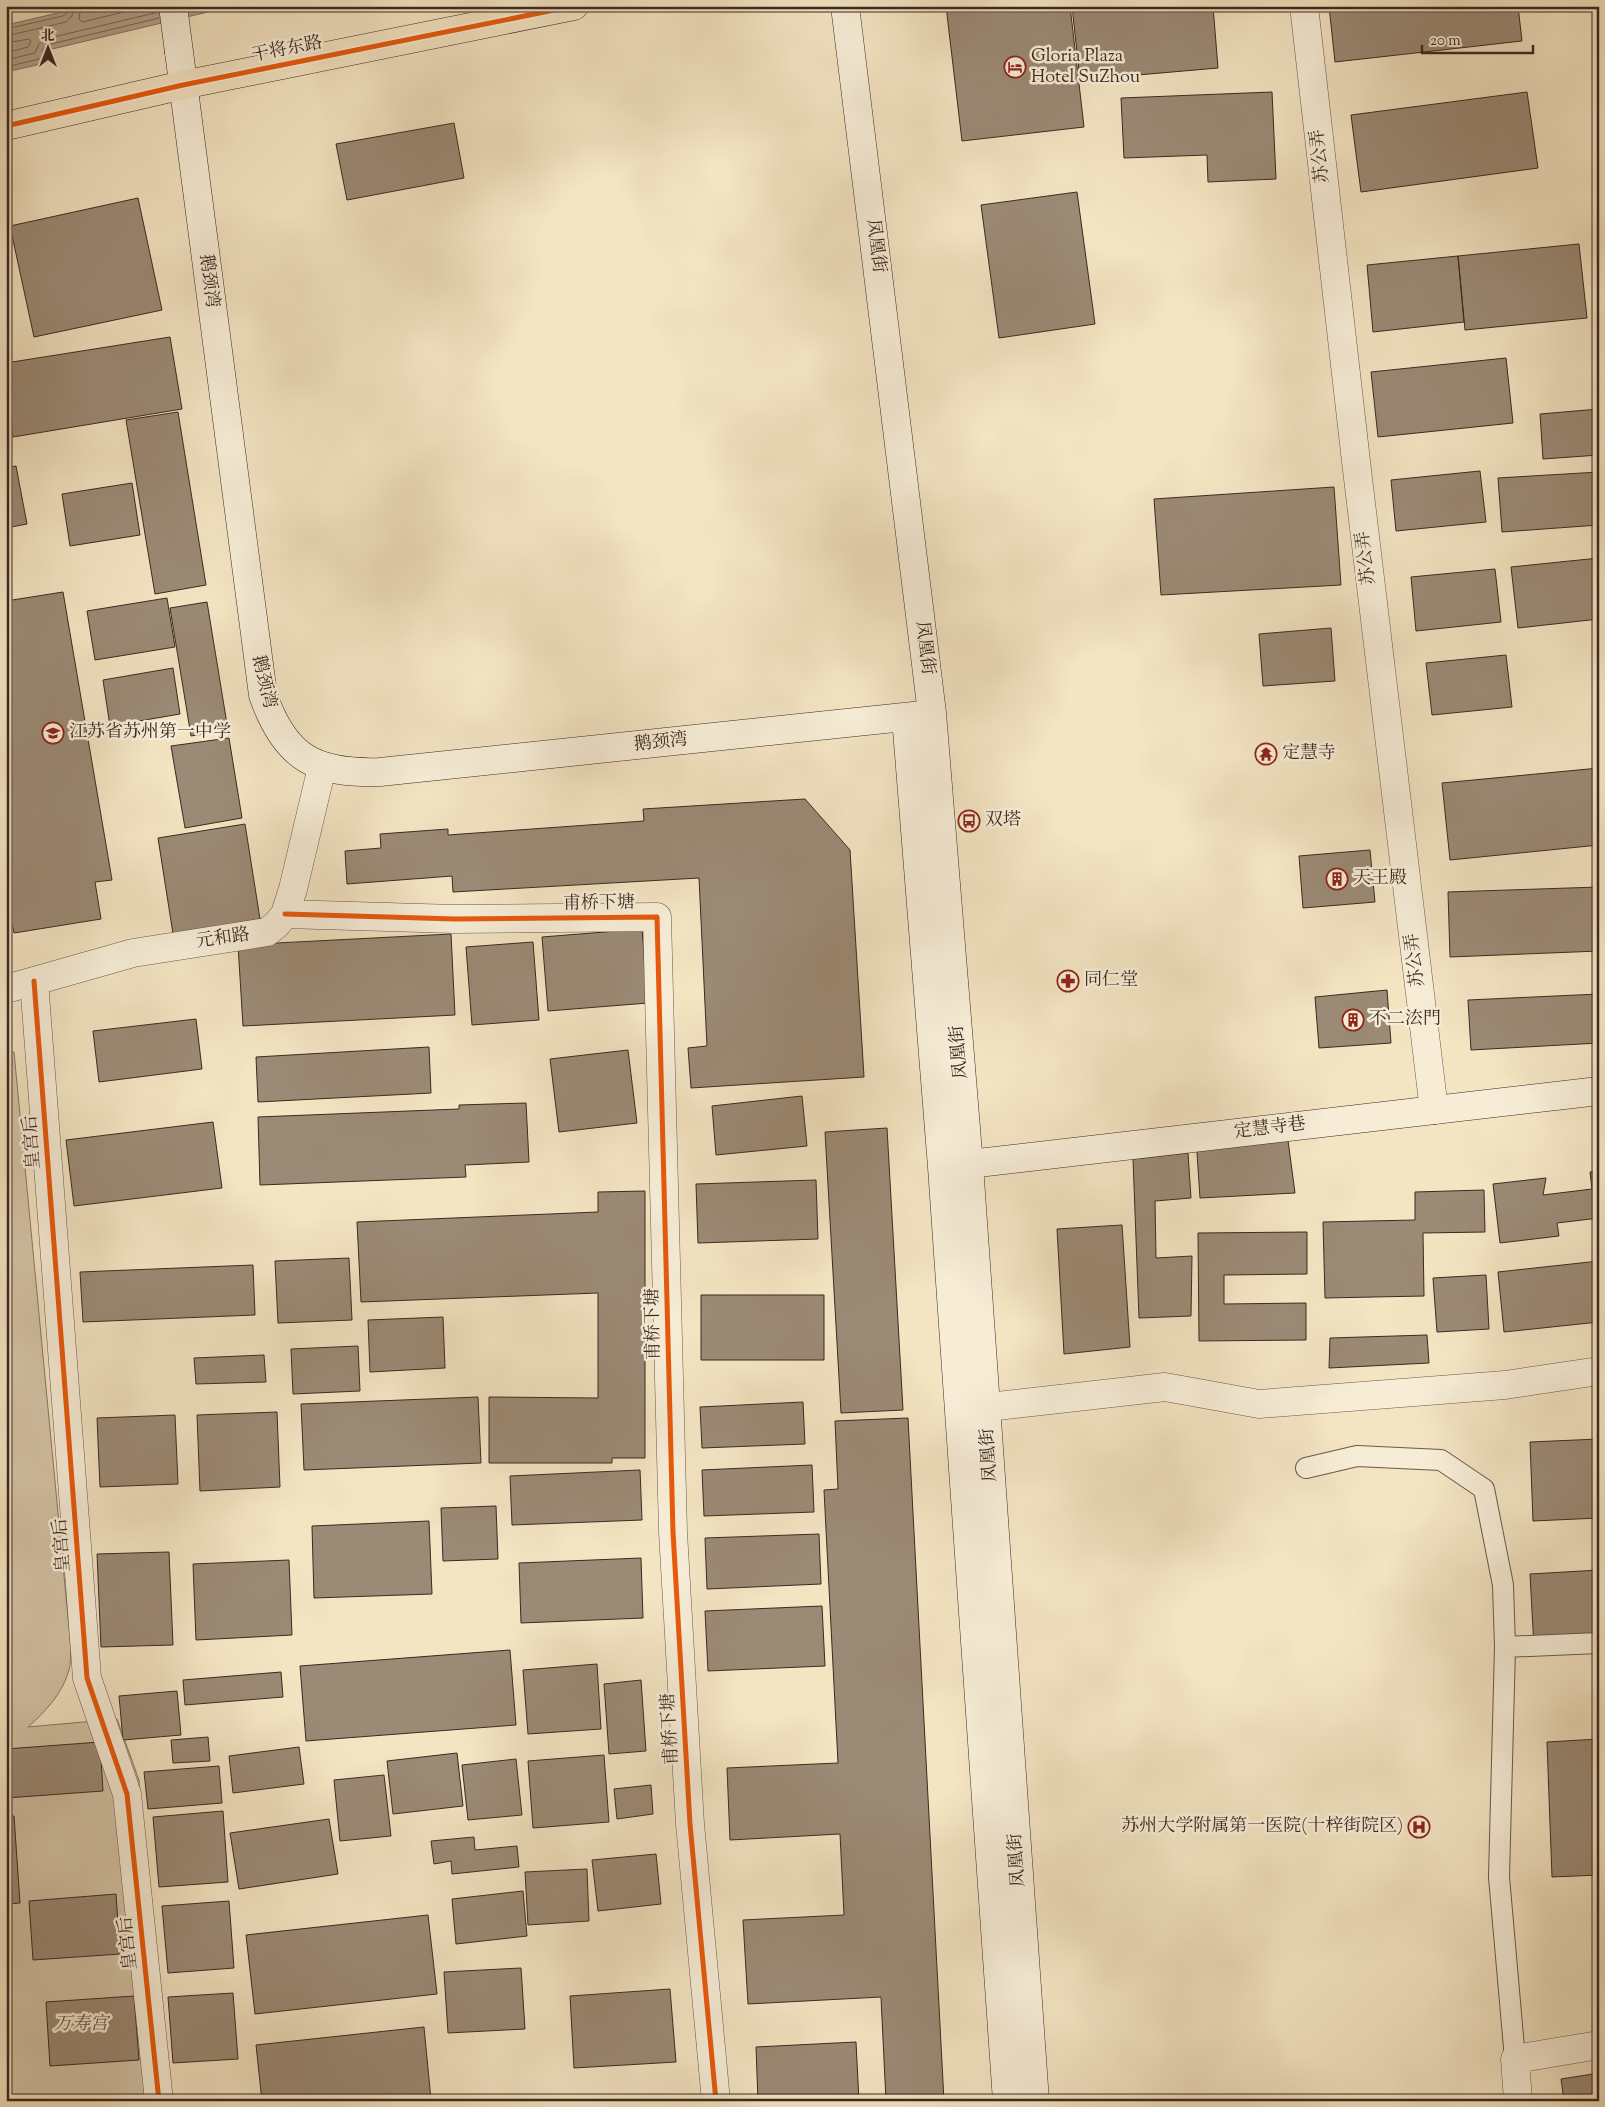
<svg xmlns="http://www.w3.org/2000/svg" width="1605" height="2107" font-family="'Sorts Mill Goudy','Noto Serif SC',serif">
<rect width="100%" height="100%" fill="#f3e4c2"/>
<filter id="stains"><feTurbulence type="fractalNoise" baseFrequency=".004" numOctaves="4"/><feColorMatrix values="0 0 0 0 .2 0 0 0 0 .09 0 0 0 0 .02 0 0 0 .5 -.17"/></filter>
<radialGradient id="worn" r=".72"><stop offset=".6" stop-color="#630" stop-opacity="0"/><stop offset="1" stop-color="#630" stop-opacity=".3"/></radialGradient>
<path fill="#d4c4a7" stroke="#887664" d="M14,1052L71,1649C70,1657 71,1666 68,1673C62,1694 44,1713 28,1727L117,1719L139,1780L160,2101H6V1053Z"/>
<path fill="#b5a48c" stroke="#857362" d="M62,6H233L48,50L50,62L6,72V25L62,12Z"/>
<g fill="none" stroke-linecap="round" stroke-linejoin="round">
<path stroke="#786657" stroke-width="1" d="M81,6L79,19L82,22L149,6
M6,29L63,16L67,13V6
M6,36L66,22L72,16L73,6
M6,43L29,39L31,41L28,47L6,53
M6,60L35,53L39,44L45,39L159,12
M6,67L43,58V49L47,45L159,18"/>
</g>
<path fill="#9b8a75" stroke="#3c2922" d="M946,6H1070L1084,127L962,141Z
M1072,6H1213L1218,68L1080,80Z
M1329,6H1518L1522,41L1335,62Z
M1272,92L1276,179L1208,182L1207,155L1124,158L1121,98Z
M1527,92L1538,168L1361,192L1351,115Z
M454,123L464,178L347,200L336,144Z
M1077,192L1095,324L999,338L981,205Z
M138,198L162,310L34,337L10,226Z
M1579,244L1587,318L1465,330L1458,256Z
M1458,256L1464,322L1373,332L1367,265Z
M170,337L182,409L13,437L6,393V363Z
M1506,358L1513,423L1378,437L1371,372Z
M1599,409V455L1543,459L1540,414Z
M178,412L206,585L155,594L126,420Z
M6,426L12,455L6,456Z
M16,466L27,524L6,528V468Z
M1480,471L1486,522L1396,531L1391,480Z
M1599,472V525L1502,532L1498,478Z
M132,483L140,535L70,546L62,494Z
M1334,487L1341,585L1161,595L1154,499Z
M1599,558V619L1518,628L1511,567Z
M1495,569L1501,622L1416,631L1411,577Z
M63,592L112,880L95,882L101,919L14,933L6,897V601Z
M167,598L175,647L95,660L87,611Z
M207,602L228,730L191,736L170,608Z
M1331,628L1335,681L1263,686L1259,634Z
M1506,655L1512,707L1432,715L1426,663Z
M173,668L180,714L110,726L103,680Z
M229,738L242,818L185,828L171,746Z
M1599,768V845L1450,860L1442,783Z
M805,799L850,850L864,1077L691,1088L688,1048L707,1046L699,878L453,892L452,876L347,884L345,851L381,848L380,834L448,829V835L644,821L643,809Z
M245,824L260,919L173,934L158,838Z
M1370,850L1375,902L1303,908L1299,856Z
M1599,887V951L1450,957L1448,892Z
M642,929L648,1003L548,1011L542,937Z
M451,934L455,1015L243,1026L238,945Z
M533,942L539,1020L472,1025L466,947Z
M1387,990L1391,1043L1319,1048L1315,997Z
M1599,994V1043L1471,1050L1468,1000Z
M196,1019L202,1069L99,1082L93,1031Z
M429,1047L431,1093L258,1102L256,1057Z
M628,1050L637,1123L559,1132L550,1059Z
M802,1096L807,1146L716,1155L712,1106Z
M526,1103L529,1162L465,1165L466,1177L260,1185L258,1117L459,1109V1105Z
M213,1122L222,1188L74,1206L66,1140Z
M887,1128L903,1410L841,1413L825,1132Z
M1287,1133L1295,1193L1200,1198L1196,1138Z
M1188,1153L1191,1198L1155,1201L1156,1258L1192,1256L1191,1316L1139,1318L1133,1159Z
M1599,1171V1218L1557,1223L1559,1236L1500,1243L1493,1184L1546,1178L1543,1195L1592,1189L1590,1172Z
M816,1180L818,1239L698,1243L696,1184Z
M1484,1190L1485,1232L1423,1233L1424,1296L1325,1298L1323,1222L1415,1220V1192Z
M645,1191V1458H612V1463H489V1397L598,1398V1293L361,1302L357,1222L598,1212V1192Z
M1122,1225L1130,1347L1064,1354L1057,1229Z
M1307,1232V1274L1224,1275V1304L1306,1303V1340L1199,1341L1198,1233Z
M349,1258L352,1320L278,1323L275,1261Z
M1599,1261V1322L1504,1332L1498,1272Z
M253,1265L255,1315L83,1322L80,1272Z
M1486,1275L1489,1329L1437,1332L1433,1278Z
M701,1295H824V1360H701Z
M443,1317L445,1368L370,1372L368,1320Z
M1427,1335L1429,1363L1329,1368L1330,1338Z
M358,1346L360,1391L293,1394L291,1349Z
M264,1355L266,1382L196,1384L194,1358Z
M478,1397L481,1463L304,1470L301,1404Z
M803,1402L805,1444L702,1448L700,1407Z
M277,1412L280,1487L200,1491L197,1415Z
M175,1415L178,1484L100,1487L97,1418Z
M908,1418L944,2101H886L881,1997L748,2004L743,1920L844,1915L840,1834L730,1840L727,1768L838,1763L824,1490L838,1489L835,1421Z
M1599,1439V1518L1533,1521L1530,1442Z
M812,1465L814,1512L704,1516L702,1470Z
M640,1470L642,1520L512,1525L510,1476Z
M496,1506L498,1559L443,1561L441,1508Z
M429,1521L432,1594L314,1598L312,1526Z
M819,1534L821,1584L707,1589L705,1538Z
M169,1552L173,1645L101,1647L97,1554Z
M641,1558L643,1618L521,1623L519,1563Z
M289,1560L292,1635L196,1640L193,1564Z
M1599,1570V1644L1534,1648L1530,1574Z
M822,1606L825,1666L708,1671L705,1611Z
M510,1650L516,1725L306,1741L300,1666Z
M597,1664L601,1729L528,1734L523,1670Z
M281,1672L283,1697L185,1705L183,1680Z
M641,1680L646,1751L609,1754L604,1684Z
M177,1691L181,1735L123,1740L119,1696Z
M208,1737L210,1761L173,1763L171,1740Z
M1599,1739V1875L1552,1877L1547,1742Z
M100,1742L103,1791L6,1798V1749Z
M299,1747L304,1784L233,1793L229,1756Z
M457,1753L463,1806L393,1814L387,1761Z
M604,1755L609,1822L533,1828L528,1761Z
M516,1759L522,1815L468,1820L462,1765Z
M219,1766L222,1803L148,1809L144,1772Z
M384,1775L391,1836L340,1841L334,1780Z
M651,1785L653,1814L617,1819L614,1789Z
M223,1811L228,1882L159,1887L153,1817Z
M6,1816H14L20,1903L6,1904Z
M329,1819L338,1874L239,1889L230,1833Z
M474,1837L475,1850L517,1846L519,1867L452,1874L451,1861L434,1864L431,1841Z
M656,1854L661,1904L598,1911L592,1860Z
M587,1869L589,1921L528,1925L525,1872Z
M523,1891L527,1936L456,1944L452,1899Z
M116,1894L120,1954L33,1960L29,1901Z
M229,1901L234,1968L168,1973L162,1906Z
M428,1915L437,1994L255,2014L246,1935Z
M521,1968L525,2029L448,2033L444,1972Z
M670,1989L676,2062L574,2068L570,1996Z
M233,1993L238,2059L173,2063L168,1997Z
M134,1996L139,2060L50,2066L46,2002Z
M424,2027L431,2100L262,2101L256,2045Z
M856,2042L859,2101H758L756,2047Z
M1599,2073V2101H1564L1561,2079Z"/>
<g fill="none" stroke-linecap="round" stroke-linejoin="round">
<g stroke="#6a584a" stroke-width="22">
<path id="lane" d="M1306,1468L1357,1456L1441,1460L1484,1489L1503,1585L1505,1647L1499,1877L1515,2059
M1505,1647L1599,1643"/>
</g>
<g stroke="#6a584a" stroke-width="29">
<path id="street" d="M1304,6L1357,470L1434,1110
M285,914L455,919L657,917L673,1532L690,1824L716,2101
M34,981L87,1678L127,1794L159,2101
M6,989L133,953L267,932L277,924L285,914L293,889L322,767
M962,1410L1165,1387L1259,1404L1505,1385L1599,1371
M1518,2101L1515,2059L1599,2045"/>
</g>
<g stroke="#3c2922" stroke-width="29">
<path id="secondary" d="M845,6L932,713L969,1165L1035,2101
M179,52L263,695C285,758 315,774 380,772L923,715
M906,717L942,1167L1007,2101
M952,1166L1599,1091"/>
</g>
<g stroke="#3c2922" stroke-width="29">
<path id="primary" d="M6,126L183,85L574,6"/>
</g>
<use href="#lane" stroke="#f7edd7" stroke-width="20"/>
<use href="#street" stroke="#f7edd7" stroke-width="28"/>
<use href="#secondary" stroke="#f7edd7" stroke-width="28"/>
<use href="#primary" stroke="#f3e4c2" stroke-width="28"/>
<g stroke="#3c2922" stroke-width="29" stroke-linecap="butt">
<path id="secondary-bridge" d="M173,6L179,52"/>
</g>
<use href="#secondary-bridge" stroke="#f7edd7" stroke-width="28"/>
<g stroke="#f7edd7" stroke-width="8">
<path id="cycleway" d="M6,126L183,85L574,6
M285,914L455,919L657,917L673,1532L690,1824L716,2101
M34,981L87,1678L127,1794L159,2101"/>
</g>
<use href="#cycleway" stroke="#e8590c" stroke-width="5"/>
</g>
<defs>
<g id="hotel-ring" transform="scale(1.125)"><circle r="9.5" fill="#f7edd7" stroke="#8f2418" stroke-width="1.5"/><path d="M-6-4.5h1.5V1H6V5H4.5V3h-9V5H-6ZM-4 0a1.8 1.8 0 1 1 3.6 0ZM.5 0V-2.5h3Q6-2.5 6 0Z" fill="#8f2418"/></g>
<g id="school-ring" transform="scale(1.125)"><circle r="9.5" fill="#f7edd7" stroke="#8f2418" stroke-width="1.5"/><path d="M0-5L7-2L0 1L-7-2ZM-4 1L0 2.5L4 1V4Q0 6-4 4Z" fill="#8f2418"/></g>
<g id="temple-ring" transform="scale(1.125)"><circle r="9.5" fill="#f7edd7" stroke="#8f2418" stroke-width="1.5"/><path d="M0-6L5-2H3V0L6.5 2.5H4V6H1.5V3h-3V6H-4V2.5H-6.5L-3 0V-2H-5Z" fill="#8f2418"/></g>
<g id="bus-ring" transform="scale(1.125)"><circle r="9.5" fill="#f7edd7" stroke="#8f2418" stroke-width="1.5"/><path d="M-5-6H5V4H4V6H2V4H-2V6H-4V4H-5ZM-3.5-4V0h7V-4ZM-3.5 1.2v1.5H-2V1.2ZM2 1.2v1.5H3.5V1.2Z" fill="#8f2418"/></g>
<g id="building-ring" transform="scale(1.125)"><circle r="9.5" fill="#f7edd7" stroke="#8f2418" stroke-width="1.5"/><path d="M-4-6H4V6H1V3H-1V6H-4ZM-2.5-4.3h1.7v1.8h-1.7ZM.8-4.3h1.7v1.8H.8ZM-2.5-1h1.7V.8h-1.7ZM.8-1h1.7V.8H.8Z" fill="#8f2418"/></g>
<g id="pharmacy-ring" transform="scale(1.125)"><circle r="9.5" fill="#f7edd7" stroke="#8f2418" stroke-width="1.5"/><path d="M-2-6h4v4h4v4h-4v4h-4v-4h-4v-4h4Z" fill="#8f2418"/></g>
<g id="hospital-ring" transform="scale(1.125)"><circle r="9.5" fill="#f7edd7" stroke="#8f2418" stroke-width="1.5"/><path d="M-5-5h3v3.5h4V-5h3V5h-3V1.5h-4V5h-3Z" fill="#8f2418"/></g>
</defs>
<g fill-rule="evenodd">
<use href="#hotel-ring" x="1015" y="67"/>
<use href="#school-ring" x="53" y="733"/>
<use href="#temple-ring" x="1266" y="754"/>
<use href="#bus-ring" x="969" y="821"/>
<use href="#building-ring" x="1337" y="879"/>
<use href="#pharmacy-ring" x="1068" y="981"/>
<use href="#building-ring" x="1353" y="1020"/>
<use href="#hospital-ring" x="1419" y="1827"/>
</g>
<g text-anchor="middle" dominant-baseline="central" stroke-width="5" stroke-linejoin="round" paint-order="stroke">
<g font-size="18" fill="#3c2922" stroke="#f7edd7">
<text transform="translate(287 50) rotate(-11)">干将东路</text>
<text transform="translate(1321 156) rotate(-96)">苏公弄</text>
<text transform="translate(875 246) rotate(83)">凤凰街</text>
<text transform="translate(208 281) rotate(83)">鹅颈湾</text>
<text transform="translate(1367 558) rotate(-97)">苏公弄</text>
<text transform="translate(924 648) rotate(83)">凤凰街</text>
<text transform="translate(263 682) rotate(77)">鹅颈湾</text>
<text transform="translate(661 743) rotate(-6)">鹅颈湾</text>
<text transform="translate(599 904) rotate(-1)">甫桥下塘</text>
<text transform="translate(223 939) rotate(-8)">元和路</text>
<text transform="translate(1416 960) rotate(-97)">苏公弄</text>
<text transform="translate(960 1052) rotate(-95)">凤凰街</text>
<text transform="translate(1270 1129) rotate(-7)">定慧寺巷</text>
<text transform="translate(33 1142) rotate(-94)">皇宫后</text>
<text transform="translate(654 1324) rotate(-91)">甫桥下塘</text>
<text transform="translate(990 1455) rotate(-94)">凤凰街</text>
<text transform="translate(63 1545) rotate(-94)">皇宫后</text>
<text transform="translate(671 1729) rotate(-93)">甫桥下塘</text>
<text transform="translate(1018 1860) rotate(-94)">凤凰街</text>
<text transform="translate(129 1943) rotate(-96)">皇宫后</text>
</g>
<g font-size="18" fill="#3c2922" stroke="#f7edd7" text-anchor="start">
<text x="1031" y="57">Gloria Plaza<tspan x="1031" dy="21">Hotel SuZhou</tspan></text>
<text x="69" y="733">江苏省苏州第一中学</text>
<text x="1282" y="754">定慧寺</text>
<text x="985" y="821">双塔</text>
<text x="1353" y="879">天王殿</text>
<text x="1084" y="981">同仁堂</text>
<text x="1369" y="1020">不二㳒門</text>
<text x="1403" y="1827" text-anchor="end">苏州大学附属第一医院(十梓街院区)</text>
</g>
<g font-size="18" font-style="italic" fill="#625043" stroke="#f7edd7">
<text x="81" y="2025">万寿宫</text>
</g>
</g>
<rect width="1605" height="2107" fill="none" stroke="#f3e4c2" stroke-width="25"/>
<rect x="8" y="8" width="1590" height="2092" fill="none" stroke="#3c2922" stroke-width="2.5"/>
<rect x="12" y="12" width="1580" height="2082" fill="none" stroke="#3c2922"/>
<g transform="translate(48 48)" stroke="#f7edd7" stroke-width="4" paint-order="stroke">
<path d="M0-4L9 19L0 12L-9 19Z" fill="#3c2922"/>
<text y="-8" font-size="14" font-weight="bold" text-anchor="middle" fill="#3c2922">北</text>
</g>
<path d="M1422 45v8h111v-8" fill="none" stroke="#3c2922" stroke-width="2.5"/>
<text x="1430" y="45" font-size="15" fill="#3c2922" stroke="#f7edd7" stroke-width="4" paint-order="stroke">20 m</text>
<rect width="100%" height="100%" filter="url(#stains)"/>
<rect width="100%" height="100%" fill="url(#worn)"/>
</svg>
